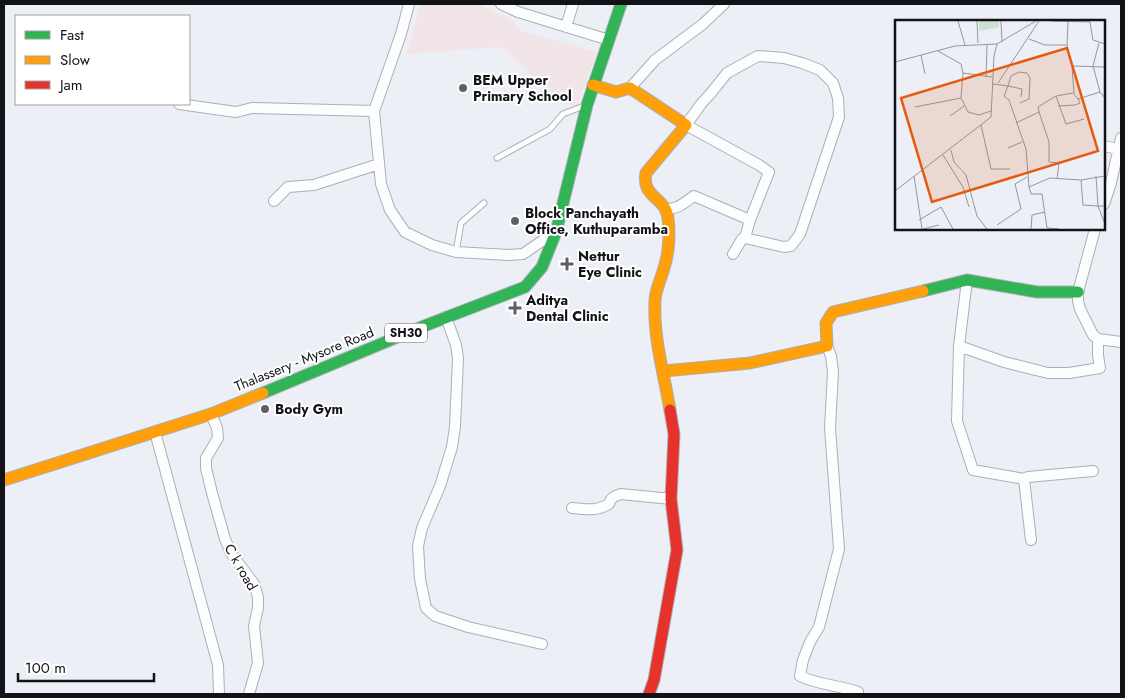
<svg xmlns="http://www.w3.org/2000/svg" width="1125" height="698" font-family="Jost,sans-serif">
<rect width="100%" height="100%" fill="#eceff5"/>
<path fill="#f2e5e7" d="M421,4H479L515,22L518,30L597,52L577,107L557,100L502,47L406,54Z"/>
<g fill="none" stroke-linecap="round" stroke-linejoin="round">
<g stroke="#acafb3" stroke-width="7">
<path id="lane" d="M497,158L550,129L563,114L584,106
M456,252L461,223L484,203"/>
</g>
<g stroke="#acafb3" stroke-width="12">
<path id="street" d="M409,4L401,34L374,111L381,184L390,210L405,232L432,245L456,252L509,255L523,254L555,232
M501,4L518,12L609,40
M566,27L573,4
M630,88L655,60L703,24L724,4
M179,104L236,112L252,108L374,111
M1104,146L1118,149
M274,201L288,187L314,185L379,164
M1104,204L1111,183L1121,138
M666,209C678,209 684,203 694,196L750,220L745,238
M1095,229L1078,292V301L1080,309L1093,335L1098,339L1121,342
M733,254L742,239L745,238L784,247L791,246L800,234L839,117L838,98L833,83L820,70L802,63L784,58L758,56L727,73L711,93L701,104L686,125L759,165L769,172L750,220
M967,280L959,346L957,421L973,470L1024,479L1028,477L1093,471
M446,317L456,345L458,358L455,427L452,447L440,486L422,528L418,546L420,579L426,608L435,616L468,627L542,644
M827,346L831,356L833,372L830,428L839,549L819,627L810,642L803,660L800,676C818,685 839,685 858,692V694
M959,346L1004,362L1048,373H1069L1100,368L1098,355V339
M211,414L217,428L218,438L206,458V468L212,493L225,539L231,553L254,584L258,597V608L254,626L258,663L249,694
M155,432L218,665L219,694
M1024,479L1031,540
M572,508C588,509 594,512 609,504C611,497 615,496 621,494L671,499"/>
</g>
<g stroke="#acafb3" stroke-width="13">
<path id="fast" d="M923,291L967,280L1037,292H1078
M263,393L424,326L525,287L542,267L556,232L587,105L621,4"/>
</g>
<g stroke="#acafb3" stroke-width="13">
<path id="slow" d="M593,85L616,92L630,88L686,125L646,173C641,198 666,197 668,218C670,233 669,253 664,268C661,279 656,288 655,300C653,337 664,374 670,410
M664,371L750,363L827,346L826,323L833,312L923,291
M4,480L211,414L263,393"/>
</g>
<g stroke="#acafb3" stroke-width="13">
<path id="jam" d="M649,694L654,680L677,550L671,499L674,434L670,410"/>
</g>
<use href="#lane" stroke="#fcfdfe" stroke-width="5"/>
<use href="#street" stroke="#fcfdfe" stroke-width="10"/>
<use href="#fast" stroke="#30b455" stroke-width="11"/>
<use href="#slow" stroke="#ff9f0a" stroke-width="11"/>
<use href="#jam" stroke="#e5322d" stroke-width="11"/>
</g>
<g fill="#5e6064" stroke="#fff" stroke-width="2">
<circle cx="463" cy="88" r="5"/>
<circle cx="515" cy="221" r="5"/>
<path d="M564.5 256.5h5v5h5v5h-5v5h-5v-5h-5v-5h5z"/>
<path d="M512.5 300.5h5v5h5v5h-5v5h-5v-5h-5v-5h5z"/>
<circle cx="265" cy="409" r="5"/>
</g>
<g text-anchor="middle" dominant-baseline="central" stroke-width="4" stroke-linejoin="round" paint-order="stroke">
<rect fill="#fff" stroke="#585a5c" stroke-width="1" x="385" y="323.5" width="42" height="19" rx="4"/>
<g font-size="12" font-weight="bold" fill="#111316">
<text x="406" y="333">SH30</text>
</g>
<g font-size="14" font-weight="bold" fill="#111316" stroke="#fff" text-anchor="start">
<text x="473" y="80">BEM Upper<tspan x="473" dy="16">Primary School</tspan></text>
<text x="525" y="213">Block Panchayath<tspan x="525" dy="16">Office, Kuthuparamba</tspan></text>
<text x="578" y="256">Nettur<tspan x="578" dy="16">Eye Clinic</tspan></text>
<text x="526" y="300">Aditya<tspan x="526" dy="16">Dental Clinic</tspan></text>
<text x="275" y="409">Body Gym</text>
</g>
<g font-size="14" fill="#111316" stroke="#fff">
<text transform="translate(304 359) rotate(-22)">Thalassery - Mysore Road</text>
<text transform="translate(241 567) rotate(60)">C k road</text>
</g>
</g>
<g transform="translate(895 20)">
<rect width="210" height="210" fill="#eceff5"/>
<path d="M84,1H104V7L84,11Z" fill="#cbe1d3"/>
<path fill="none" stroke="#94979c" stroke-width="1" d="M63,1L70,25M82,1L83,23M106,1L107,22M156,1L195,2L198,20L210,24M173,1L172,25L177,46L179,74L183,79L205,72L210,78M134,19L150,25H172M204,23L198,46L205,72M43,31L66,44L68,53L97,57M26,35L30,54M0,42L60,26L102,24M177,46L210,47M68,53L66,78L73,92L84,95L96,91M91,57L92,25M103,63L144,1M98,64L113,66L109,76L114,80L131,129L134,167L155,158L186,160L210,156M161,76L171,104L189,99M125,83L134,79L135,58L132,53L124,52L116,56L113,66L127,69L126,77M163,86L180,85L185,83L183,79M20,87L66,78M144,92L154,122V142L164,143L162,159M55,96L69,86M121,103L144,92L143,87L161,76L178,73M86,105L96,149H115M113,128L127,122M56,130L59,142L71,155L82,196L92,209M48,135L68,167L74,187M19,156L27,209M201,156L203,186H210M186,160L188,185L203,186L210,204M134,167L136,174H147L152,208L164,209M0,171L96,97L99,36L102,24L141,1M24,200L46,187L58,209M102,205L126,189L120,164L132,157M28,209L44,205M136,209L137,195L150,192"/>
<path fill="#e8590c" fill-opacity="0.15" stroke="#e8590c" stroke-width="2.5" d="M172,28L203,131L37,182L6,78Z"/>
<rect width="210" height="210" fill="none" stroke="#111316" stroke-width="2.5"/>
</g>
<rect width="1125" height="698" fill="none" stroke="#111316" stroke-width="10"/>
<rect x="15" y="15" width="175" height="90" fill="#ffffff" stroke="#a0a1a2"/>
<rect x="25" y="31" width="25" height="8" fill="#30b455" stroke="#a0a1a2"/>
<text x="60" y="40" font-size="15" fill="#111316">Fast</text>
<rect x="25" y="56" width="25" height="8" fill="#ff9f0a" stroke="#a0a1a2"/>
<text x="60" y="65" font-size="15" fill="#111316">Slow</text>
<rect x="25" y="81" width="25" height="8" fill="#e5322d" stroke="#a0a1a2"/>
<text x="60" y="90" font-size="15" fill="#111316">Jam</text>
<path d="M18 673v8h136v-8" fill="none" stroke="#111316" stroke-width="2.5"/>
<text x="25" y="673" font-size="15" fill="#111316" stroke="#ffffff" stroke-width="4" paint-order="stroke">100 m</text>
</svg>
